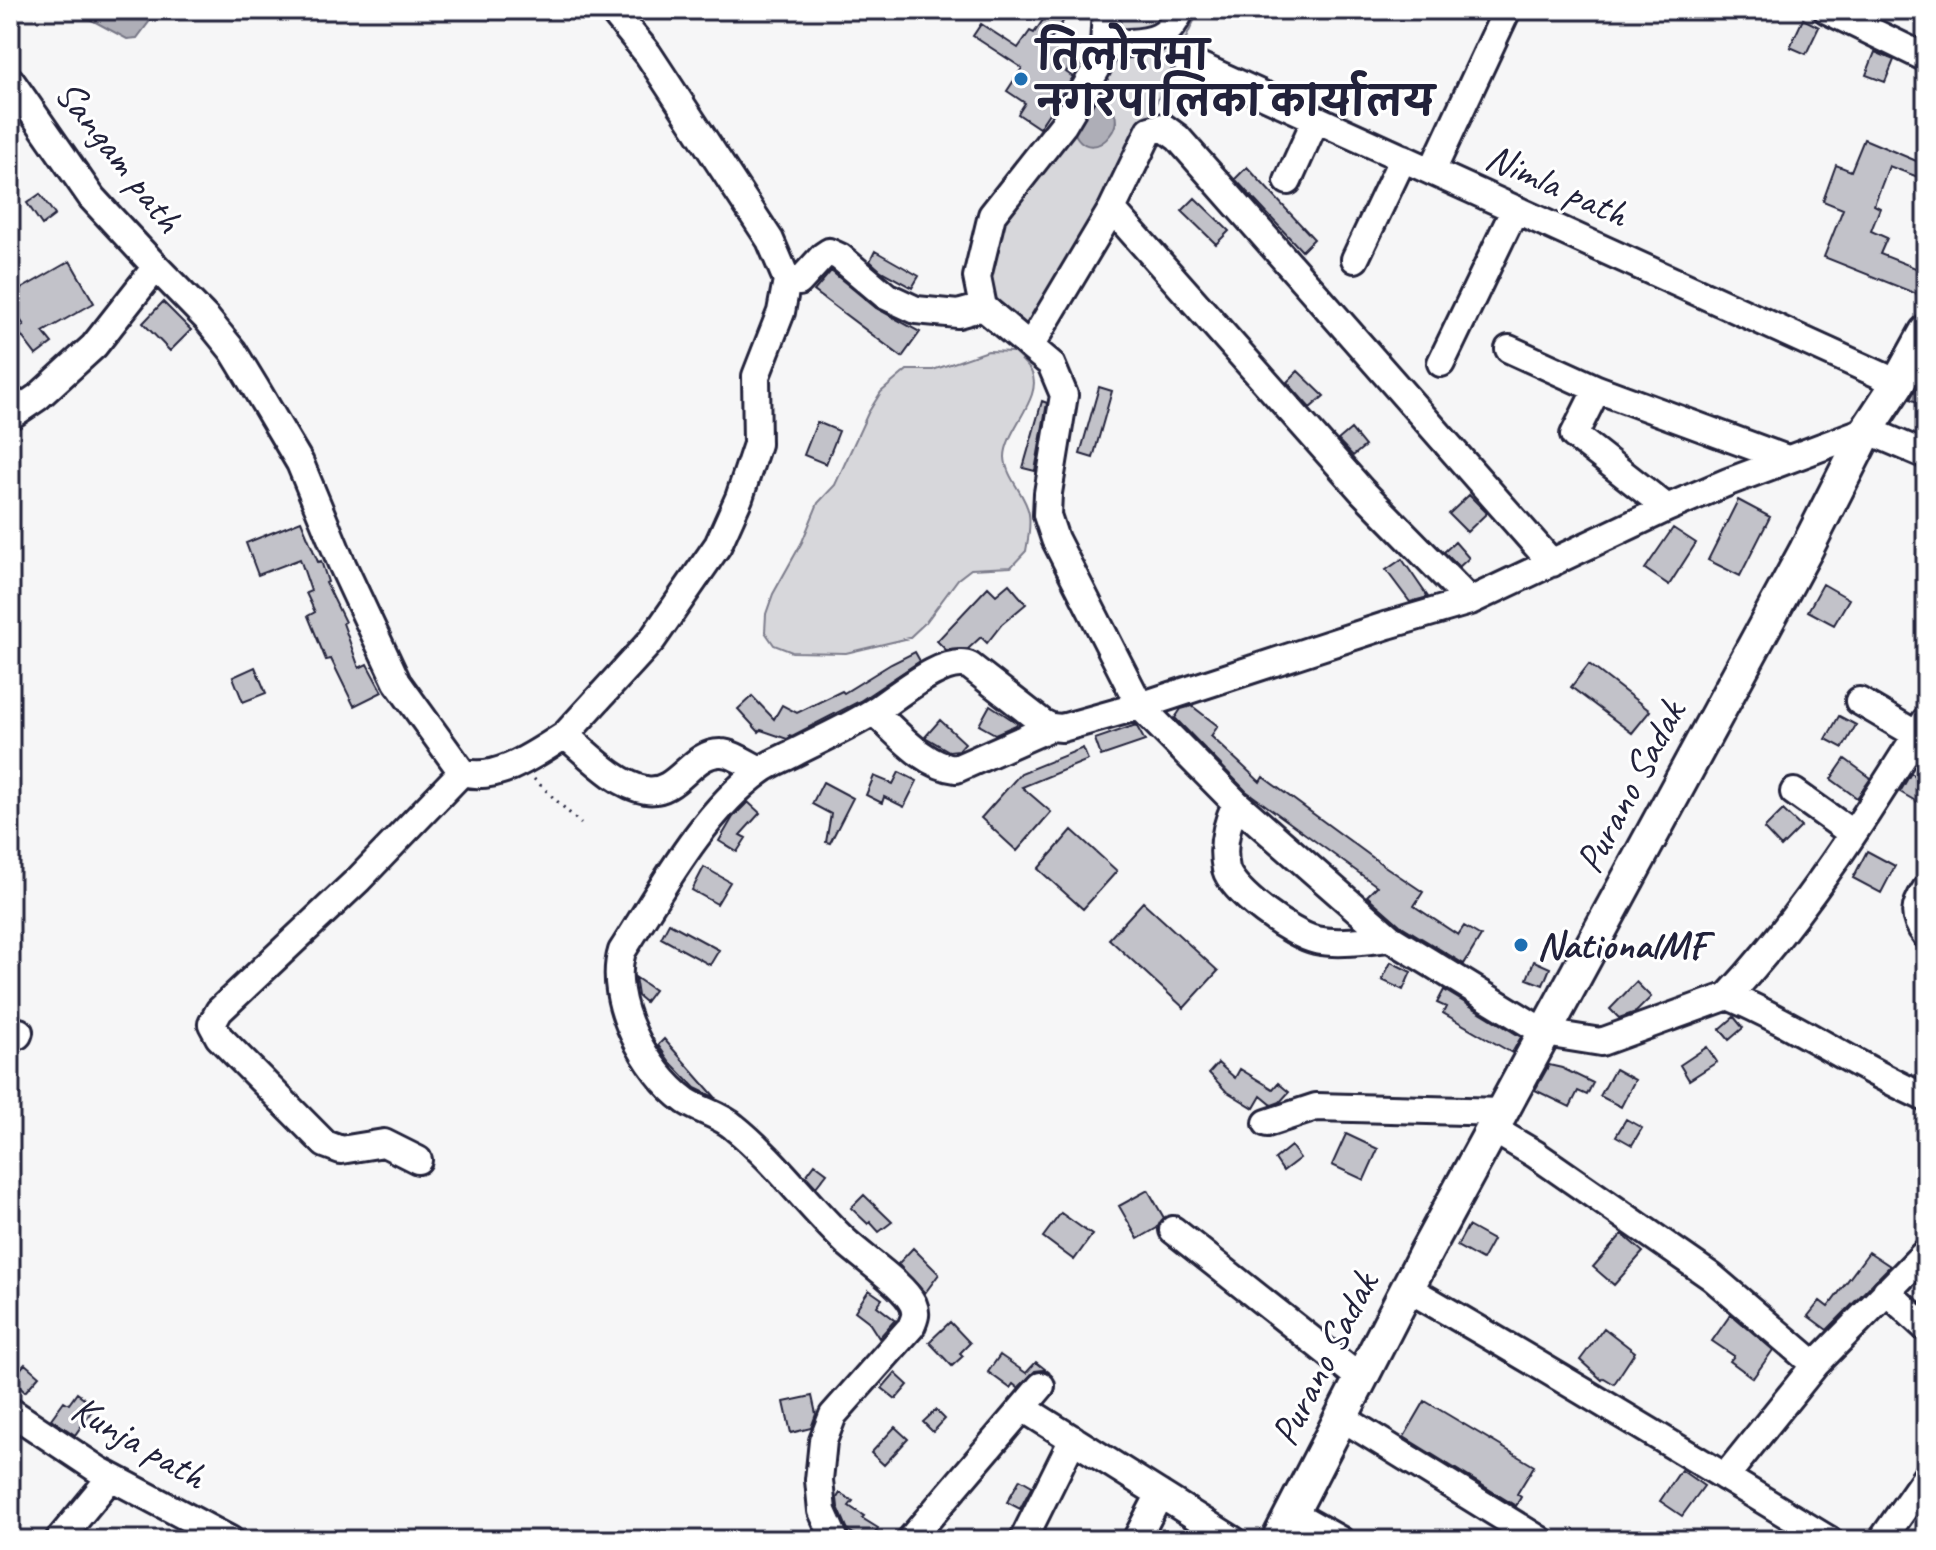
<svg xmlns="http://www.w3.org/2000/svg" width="1936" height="1550" font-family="Caveat,'Playpen Sans Deva',sans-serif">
<rect width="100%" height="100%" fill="#f6f6f7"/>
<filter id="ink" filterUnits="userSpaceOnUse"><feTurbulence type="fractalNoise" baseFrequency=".0125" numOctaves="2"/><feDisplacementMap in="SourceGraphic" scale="16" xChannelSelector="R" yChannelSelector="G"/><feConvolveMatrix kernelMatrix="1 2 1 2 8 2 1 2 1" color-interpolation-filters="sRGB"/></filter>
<g filter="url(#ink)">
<path fill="#d7d7db" stroke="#7c7c8b" stroke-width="2" d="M1109,10H1199L1152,112L1029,331L995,306L990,287L993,241L1005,211L1072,127L1116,123C1113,109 1105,102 1091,101Z
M988,351L1014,352C1019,358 1027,365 1031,371C1045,396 1005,430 1005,457C1006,479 1026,494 1029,514C1031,526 1028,539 1026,551L1011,567L971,569L958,579L926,622L909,638L846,653L792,652L774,645L765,632L766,614L773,594L802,542L818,503L835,485L868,413L881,392L907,370H933Z"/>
<path fill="#aeaeb7" stroke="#767685" stroke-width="2" d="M73,10H158L137,38L127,39Z
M1091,101C1148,104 1091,180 1072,127Z"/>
<path fill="#c2c2c9" stroke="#22223b" stroke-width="2" d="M1050,10H1071L1048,43L1074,60L1066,72L1073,77L1039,128L1018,114L1025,103L1007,91L1022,68L973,36L981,24L1018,48L1030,31L1034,33Z
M1803,19L1819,27L1806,54L1790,47Z
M1875,52L1894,60L1885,82L1866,75Z
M1864,139L1926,165V180L1889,166L1874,205L1880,208L1871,231L1887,238L1880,254L1926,272L1919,295L1824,257L1843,209L1823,201L1836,165L1851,171Z
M1247,167L1314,239L1302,251L1235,179Z
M40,194L55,215L42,225L27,203Z
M1195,198L1229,231L1216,244L1182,211Z
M875,251L919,276L912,288L881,271L870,261Z
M70,261L94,303L43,332L52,343L36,355L17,330L24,325L10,306V273L21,289Z
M831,271L876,308L920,332L902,357L814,291Z
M163,302L191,330L170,351L143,323Z
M1298,371L1324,396L1310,408L1287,382Z
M1926,371V406L1910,399Z
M1099,387L1112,391L1093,458L1080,454Z
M1042,401L1047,403L1035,471L1023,468Z
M817,422L839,431L826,464L804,455Z
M1351,429L1365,446L1353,456L1338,440Z
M1469,495L1487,513L1467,532L1449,514Z
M1738,500L1770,517L1740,576L1708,560Z
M301,521L318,562L321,561L328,582L326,583L345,622L343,623L359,668L367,664L382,692L354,706L331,659L326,660L308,616L315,612L306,593L311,591L300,559L258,575L246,543Z
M1673,528L1696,543L1669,585L1645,569Z
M1455,542L1469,558L1459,567L1444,552Z
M1402,559L1428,597L1410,602L1386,570Z
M1009,584L1026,604L1002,624L987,643L981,637L968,649L946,650L937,641L988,587L996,595Z
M1823,584L1849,599L1834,625L1808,611Z
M915,652L920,661L860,701L792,736L789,735L791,737L787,739L761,730L759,732L738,709L752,696L774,719L782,705L797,713L842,691L844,693L891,664Z
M1589,664L1650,711L1632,733L1571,687Z
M255,667L266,693L243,702L233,677Z
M990,705L1017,723L1016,725L995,734L979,725Z
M1192,706L1218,726L1211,736L1260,782L1263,777L1383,865L1423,892L1414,906L1458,935L1464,926L1481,936L1464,964L1400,925L1367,896L1377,886L1246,791L1175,718L1181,709Z
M1839,716L1856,725L1843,748L1826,739Z
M940,720L965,743L959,750L949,751L925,737Z
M1136,725L1145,741L1101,756L1095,739Z
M1083,748L1088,760L1022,787L1051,812L1017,851L981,818L1021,773Z
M1845,759L1871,778L1857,798L1831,779Z
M899,772L917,781L904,807L884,797L882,803L866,795L874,776L893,784Z
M1911,773L1926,782V807L1900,792Z
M823,782L853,798L830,843L826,842L831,814L812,804Z
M748,802L760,813L740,835L746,838L737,852L719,841L733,817Z
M1783,810L1801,827L1781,847L1764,829Z
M1072,830L1117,871L1083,909L1038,869Z
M1867,851L1895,866L1881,893L1853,878Z
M704,867L730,882L717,904L692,890Z
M1143,902L1218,971L1184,1008L1109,939Z
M669,923L719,950L710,965L661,938Z
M1534,961L1550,968L1543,985L1527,979Z
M1391,962L1411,972L1403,990L1382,980Z
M635,977L654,990L645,1002L638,996Z
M1636,982L1651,997L1636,1012L1619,1018L1610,1009Z
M1444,990L1521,1037L1512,1053L1443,1013L1446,1007L1437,1003Z
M1734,1017L1743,1028L1729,1040L1720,1029Z
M664,1039L716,1098L695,1088L670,1062L658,1045Z
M1707,1047L1717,1062L1689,1080L1680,1065Z
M1218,1063L1235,1078L1240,1069L1273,1089L1278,1083L1289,1092L1280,1102L1272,1105L1261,1096L1254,1108L1226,1091L1209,1073Z
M1549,1065L1562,1068L1593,1083L1587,1095L1578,1091L1570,1107L1535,1090Z
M1615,1069L1635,1080L1621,1107L1600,1096Z
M1626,1119L1642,1128L1632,1145L1616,1136Z
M1346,1134L1378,1149L1364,1180L1332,1165Z
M1291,1146L1300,1158L1283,1171L1275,1159Z
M815,1164L827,1173L816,1187L806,1176Z
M1148,1190L1164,1218L1157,1228L1138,1239L1119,1206Z
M864,1195L892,1222L879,1232L870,1222L868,1224L851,1208Z
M1061,1213L1092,1235L1074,1260L1043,1237Z
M1468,1226L1493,1240L1482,1260L1457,1246Z
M1622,1234L1643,1252L1614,1285L1593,1267Z
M913,1248L939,1274L925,1293L898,1264Z
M1869,1252L1890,1266L1827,1330L1808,1316L1820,1301L1828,1307Z
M869,1290L882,1299L877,1306L895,1320L879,1338L868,1321L855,1311Z
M1731,1314L1773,1350L1753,1378L1730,1361L1734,1356L1712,1341Z
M950,1322L970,1343L960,1353L963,1356L952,1366L929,1342Z
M1604,1328L1635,1352L1614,1384L1604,1378L1602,1380L1580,1360Z
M1000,1355L1026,1373L1036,1362L1050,1373L1043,1370L1035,1371L1018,1388L1013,1384L1010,1388L988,1372Z
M25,1364L39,1376L25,1392L11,1379Z
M895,1373L908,1385L896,1399L882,1388Z
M77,1393L95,1406L75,1435L51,1419L64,1401L69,1404Z
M812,1396L816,1414L811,1428L791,1433L784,1402Z
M1425,1401L1534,1466L1517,1494L1521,1497L1516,1506L1404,1437Z
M936,1410L945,1419L933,1432L923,1422Z
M895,1427L908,1439L884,1465L871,1453Z
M1681,1470L1704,1486L1682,1516L1660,1501Z
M1020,1479L1032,1486L1020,1509L1007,1502Z
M840,1493L853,1501L849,1506L864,1516L862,1518L878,1528L871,1540H852L855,1535L848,1530L838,1507L837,1498Z"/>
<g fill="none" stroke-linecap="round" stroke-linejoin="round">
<g stroke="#22223b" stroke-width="32">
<path id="minor" d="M1106,10L1104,46L1097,68L1063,125L992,215L977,277L983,307L1051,364L1064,395L1048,493L1047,515L1055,539L1140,706L1236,803L1390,938L1545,1033L1601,1042L1728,996C1797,1025 1858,1068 1926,1098
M1827,10L1926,58
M1104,46C1142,39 1163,50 1181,10
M1184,59L1898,383
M10,80L92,198L156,267L94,346L38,397L10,416
M1432,171L1507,10
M1288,181L1316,119
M1112,209L1362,491L1470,601
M1355,259L1403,158
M156,267L207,319L233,351L255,387L300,463L341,562L397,682L462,772C496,783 537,753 565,735C588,754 616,785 646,790C678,795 691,752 721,753C733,753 749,765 760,770
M787,280L799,282L823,256L829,252L840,257L886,296L916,310L958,314L983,307
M1031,345L1112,209L1150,130L1163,127L1178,138L1552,563
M1509,349L1597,389L1787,459
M1441,363L1515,209
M1597,389L1574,435L1667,508
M1859,701L1917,735
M874,712C897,732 924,766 956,769L1051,727
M565,735L652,640L718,545L739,498L757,444L756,376L781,312L787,280L770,240L648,54L612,10
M1794,792L1853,834
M1236,803C1227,823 1221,846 1226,869C1232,892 1292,935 1316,940C1339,945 1367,940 1390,938
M1926,889C1914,907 1912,917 1926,935
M1728,996C1805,913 1866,816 1926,720
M10,1040L19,1032L18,1035
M1267,1123L1316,1107L1502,1112
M1493,1129L1535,1154L1712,1277L1815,1365
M418,1160L384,1143L341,1150L325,1144L219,1037L212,1024L219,1011L359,879L462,772
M1173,1230L1361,1379
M1407,1288C1549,1369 1689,1455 1829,1540
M1886,1291L1926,1328
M1023,1408L1233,1540
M10,1411L100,1471L230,1540
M1341,1417L1540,1540
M1725,1477L1815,1365L1926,1252
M1292,1513L1340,1540
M59,1540L111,1477
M835,1540L822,1511L819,1480L823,1441L833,1415L911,1327C915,1318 917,1313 913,1304C903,1284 863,1258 845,1241C807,1205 775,1160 734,1127C720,1115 701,1111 686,1101C646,1072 607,1000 622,951C660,892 702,813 760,771C769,764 782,759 792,754C821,739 852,726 879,708C900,694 946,655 970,666L1043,723L1051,727L1062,728L1140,706L1388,625L1470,601L1667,508L1728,482L1867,430L1926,455
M910,1540L1041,1386
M1023,1540L1073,1439
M1136,1540L1160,1494
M1882,1540L1926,1477"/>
</g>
<g stroke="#22223b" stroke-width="38">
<path id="major" d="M1278,1540L1427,1250L1806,550L1867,430L1898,383L1926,332"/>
</g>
<path stroke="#22223b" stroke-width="3" stroke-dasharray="2 6" stroke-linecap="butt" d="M534,779L581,824"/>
<use href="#minor" stroke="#fff" stroke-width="26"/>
<use href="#major" stroke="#fff" stroke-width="32"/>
</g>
</g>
<g fill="#1f6fb2" stroke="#fff" stroke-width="3">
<circle cx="1021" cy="79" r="8"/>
<circle cx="1521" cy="945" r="8"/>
</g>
<g text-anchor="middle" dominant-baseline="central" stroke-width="6" stroke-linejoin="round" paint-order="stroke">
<g font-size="40" font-weight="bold" fill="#22223b" stroke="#fff" text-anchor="start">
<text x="1037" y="56">तिलोत्तमा<tspan x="1037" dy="46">नगरपालिका कार्यालय</tspan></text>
<text x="1537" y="945">NationalMF</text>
</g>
<g font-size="40" fill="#22223b" stroke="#fff">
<text transform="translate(119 156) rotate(52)">Sangam path</text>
<text transform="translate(1557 185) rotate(24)">Nimla path</text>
<text transform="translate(1630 787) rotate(-62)">Purano Sadak</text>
<text transform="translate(1324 1359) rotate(-63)">Purano Sadak</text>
<text transform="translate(139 1442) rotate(30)">Kunja path</text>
</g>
</g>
<rect width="1936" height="1550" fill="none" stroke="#fff" stroke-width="40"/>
<rect x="20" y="20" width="1896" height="1510" fill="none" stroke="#22223b" stroke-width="3" filter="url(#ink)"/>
</svg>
